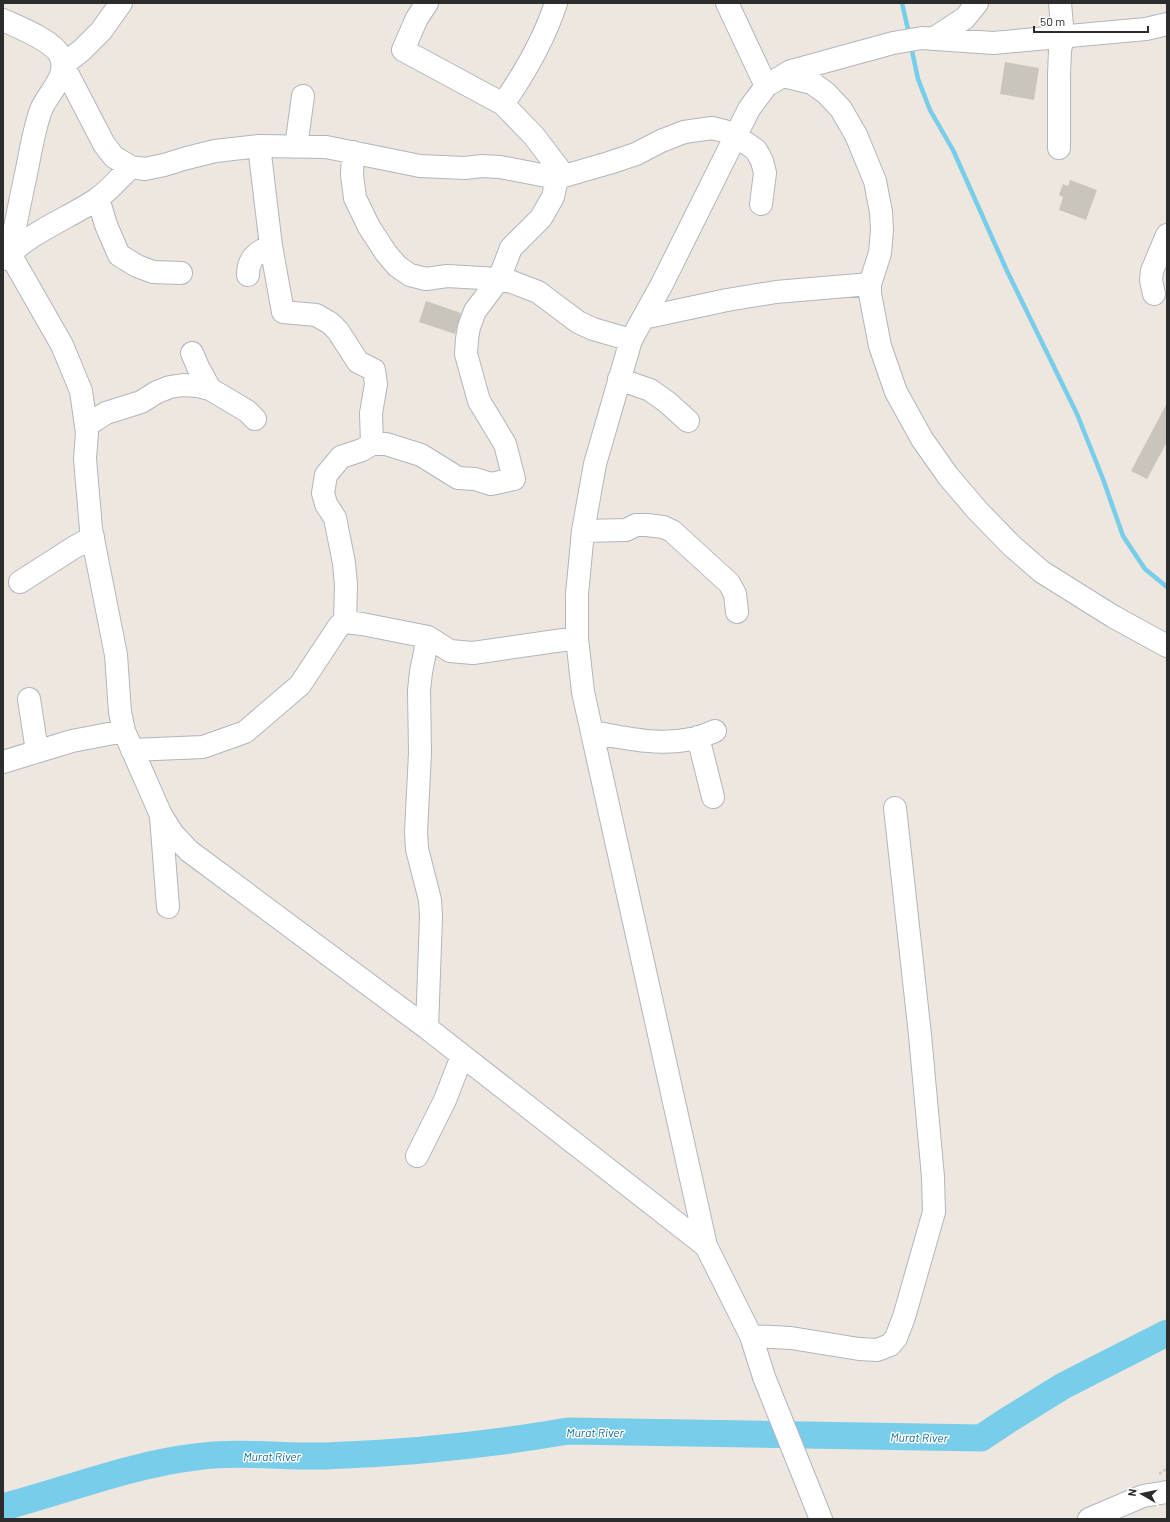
<svg xmlns="http://www.w3.org/2000/svg" width="1170" height="1522" font-family="Barlow,sans-serif">
<rect width="100%" height="100%" fill="#ede7df"/>
<g fill="none" stroke-linecap="round" stroke-linejoin="round">
<path stroke="#77cdea" stroke-width="4.5" d="M902,3L909,34
M911,46L918,79L930,110L953,150L1007,271L1077,414L1103,479L1123,536L1145,569L1167,587"/>
<path stroke="#77cdea" stroke-width="27" d="M3,1507C67,1490 130,1465 195,1457C238,1451 282,1457 325,1456C407,1453 487,1445 568,1431L981,1438L1008,1420L1063,1386L1167,1333"/>
</g>
<path fill="#c9c5bd" d="M1005,62L1039,68L1034,100L1000,94Z
M1070,180L1097,190L1086,220L1059,210L1063,197L1059,195L1063,184L1068,186Z
M426,301L461,313L455,334L419,322Z
M1167,403V442L1147,479L1131,471Z"/>
<g fill="none" stroke-linecap="round" stroke-linejoin="round">
<g stroke="#b2b5bf" stroke-width="24">
<path id="minor" d="M121,3L101,31L82,50L63,65L104,144L114,157L131,167L145,169L164,165L187,158L215,151L259,146L326,147L420,166L465,168L482,166L500,167L557,178L609,163L636,154L661,141L684,132L712,128L724,131L736,136L756,150L762,161L765,173L761,204
M727,3L766,86
M3,20C18,27 52,40 60,55C70,76 48,92 41,110C34,129 31,149 27,169C21,197 15,226 10,254L62,345L81,391L87,433L85,459L91,529L116,655L120,712L124,731L161,815L173,834L189,851L427,1028L706,1246L751,1336L764,1377L821,1519
M933,39L965,18L977,3
M783,76L812,83L826,93L841,109L856,135L875,181L881,212L882,230L880,253L870,284V294L880,346L896,392L922,439L948,476L977,510L1012,546L1042,572L1114,617L1167,646
M503,104C524,74 545,37 556,3
M259,146L271,246L283,312L316,315L330,323L338,331L358,362L374,370L376,384L371,413L372,444
M296,147L303,96
M1059,148V75L1060,50L1063,37L1060,3
M353,152L352,175L355,198L369,227L386,253L397,266L410,275L426,279L447,276L499,279L512,282L538,292L578,322L593,329L631,340
M98,198L106,225L119,255L137,266L153,272L181,273
M5,259C28,233 69,218 97,199C110,190 120,177 131,167
M248,275C248,259 256,252 271,246
M1154,294L1151,280L1152,271L1167,235
M643,318L727,300L776,292L870,284
M192,353L198,367L210,389
M619,379L650,390L667,402L688,421
M86,426L106,413L141,402L157,392L170,387L183,385L198,386L210,389L247,411L255,419
M583,531L626,530L636,525H647L663,527L672,531L729,583L735,594L737,612
M20,582L73,548L93,537
M345,622L346,585L344,563L335,518L326,504L323,493L326,475L341,457L362,450L372,444H386L421,455L458,478L475,479L491,484L514,479L505,444L479,401L466,354L467,339L469,327L475,311L499,279L511,248L541,218L553,197L559,169L534,136L503,104L403,50L417,18L427,3
M29,699L37,751
M592,732C624,738 659,746 691,739C699,738 707,734 715,731
M698,737L713,797
M132,750L203,747L245,732L300,685L339,626L345,622L362,624L428,637L450,651L473,653L577,638
M3,762L72,741L124,731
M161,817L168,907
M427,1028L431,917L430,900L417,849L416,832L420,753L419,690L421,672L428,637
M417,1156L445,1100L462,1056
M706,1246L583,692L577,638V594L583,531L595,464L631,340L662,284L749,109L766,86L791,71L893,43L922,38L993,43L1146,29L1167,24
M751,1336L791,1338L859,1349L877,1350L890,1345L896,1338L904,1317L934,1212L933,1177L920,1035L895,808
M1089,1519L1143,1496L1167,1492"/>
</g>
<path stroke="#c8c8c8" stroke-width="2.5" stroke-dasharray="3 2" stroke-linecap="butt" d="M1159,1474L1167,1468"/>
<use href="#minor" stroke="#fff" stroke-width="22"/>
</g>
<g text-anchor="middle" dominant-baseline="central" stroke-width="3" stroke-linejoin="round" paint-order="stroke">
<g font-size="12" font-style="italic" fill="#146d98" stroke="#fff">
<text x="595" y="1432">Murat River</text>
<text transform="translate(919 1437) rotate(1)">Murat River</text>
<text x="272" y="1456">Murat River</text>
</g>
</g>
<rect width="1170" height="1522" fill="none" stroke="#2c2c2c" stroke-width="8"/>
<g transform="translate(1142 1494) rotate(279)" stroke="#ffffff" stroke-width="3" paint-order="stroke">
<path d="M0-3L7 15L0 10L-7 15Z" fill="#2c2c2c"/>
<text y="-6" font-size="11" font-weight="bold" text-anchor="middle" fill="#2c2c2c">N</text>
</g>
<path d="M1034 26v6h114v-6" fill="none" stroke="#2c2c2c" stroke-width="2"/>
<text x="1040" y="26" font-size="12" fill="#2c2c2c" stroke="#ffffff" stroke-width="3" paint-order="stroke">50 m</text>
</svg>
